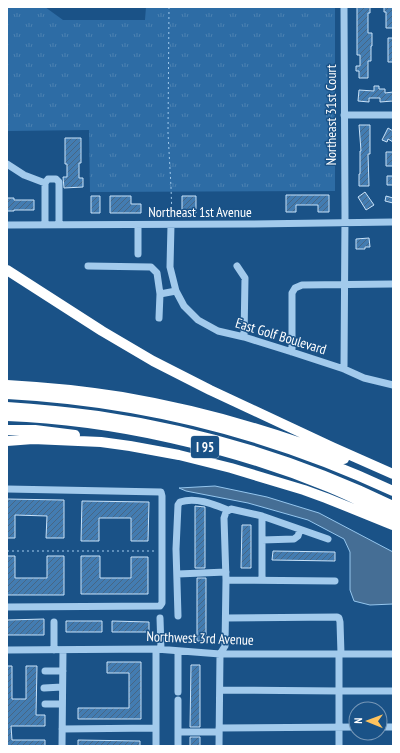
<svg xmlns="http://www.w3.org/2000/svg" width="400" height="753" font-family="'PT Sans Narrow',sans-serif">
<defs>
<pattern id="grass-tufts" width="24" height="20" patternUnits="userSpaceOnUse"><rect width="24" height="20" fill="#2d6ca5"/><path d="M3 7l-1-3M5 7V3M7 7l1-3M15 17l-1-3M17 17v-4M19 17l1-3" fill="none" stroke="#4c82b2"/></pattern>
<pattern id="building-hatch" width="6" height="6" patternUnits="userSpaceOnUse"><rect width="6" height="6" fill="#437cb1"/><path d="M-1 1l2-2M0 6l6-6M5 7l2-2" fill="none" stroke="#476684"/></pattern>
</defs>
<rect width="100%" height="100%" fill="#1a5287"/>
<path fill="url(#grass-tufts)" d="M7,7H45L63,20H145L146,7H335V191L90,192L89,130L7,131Z"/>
<path fill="#456e95" stroke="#95c6ee" d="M215,486L267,497L319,513L393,552V604L370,605L354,601L350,590V552L344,539L308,520L248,503L186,491L179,488Z"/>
<path fill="url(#building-hatch)" stroke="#c8e2f9" d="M357,7H370V13H368V33H372V46H371V61H368V78H359V71H356V66H360V55H357Z
M384,7H393V28H386V12H384Z
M388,38H393V62H388Z
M374,86H379V89H385V93L393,92V101L380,102V98H369V102L358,101L359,90L374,91Z
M359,125H370V154H368L369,186H359V174H360V151H361Z
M388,128L393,131V142L388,139L387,142L382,140Z
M65,138H81V163H79V178H83V187L64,188L63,177H67V164H65Z
M386,152H393V166H386Z
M387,176H393V185H387Z
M365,192L374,205L366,210L358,197Z
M286,195H329V212H318V205H296V212H286Z
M91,196H100V213H91Z
M110,196H131V204H141V213H110Z
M182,196H196V213H182Z
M386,196L393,198V203L385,201Z
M7,198H14V200H34V210H14V211H7Z
M369,238L370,247H365V249H356V239Z
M7,499L64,500V538H46L47,516L15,515V538H7Z
M82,501L149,502L148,541H131V518H99V541H81Z
M195,506L205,507V568H195Z
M242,525H251V568H241Z
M273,551L335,552V561L272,560Z
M7,556H15V578H47V556H64V595H7Z
M81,556H100V578H131V557H148V594H81Z
M197,578H206V641H197Z
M44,619V635H7V620Z
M66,621H102V632H66Z
M112,621L149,622V632H112Z
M107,662H141V719H78V708H129V673H107Z
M191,665H200V727H190Z
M7,666H12V699H26V666H37L36,715H45V726H11L12,740H45V746H7Z
M190,737H200V746H190Z
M78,740L140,741V746H78Z"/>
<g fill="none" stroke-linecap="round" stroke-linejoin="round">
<path stroke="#a2caec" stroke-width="1" stroke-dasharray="2 3" stroke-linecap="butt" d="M169,7L168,133L171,187L172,218
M7,551H154"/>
<path stroke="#a2caec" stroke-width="7" d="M344,7L345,217L344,369
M344,115H393
M7,164L24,175L45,183
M7,225L250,224L393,222
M45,225V183L48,179H56L59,182V225
M138,225V254
M171,225L170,267L176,291L184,306L198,320L218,331L244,337L292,352L344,369L364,378L393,385
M88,266L151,267L157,273L160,294L176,291
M237,266L245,278L244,337
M159,318L160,294
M292,352V293L295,288L302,285L393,284
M7,489L161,492L162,496V603L160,606L7,607
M262,516L328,539
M262,540L294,539L298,536L300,530
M178,574L226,572
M226,580L335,581
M178,616L176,549L178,505L180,502C196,497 213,504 228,510
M160,618L161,649
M226,618L337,617L339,618L340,622L341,654
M7,650L156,649L220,654H393
M54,650V622
M178,651V692
M339,654V746
M45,671H63
M44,688L62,687
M220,690L339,691H393
M178,700V746
M45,704H62
M380,727H393
M219,728L356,727
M62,729L156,728
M178,732H219
M62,746L63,650
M156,746V649
M219,746L220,654L225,646L226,580L224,518L226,512L231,509L262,516V580"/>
<path stroke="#fff" stroke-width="10" d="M7,270L102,331L153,361L210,390L332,447L393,474
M7,385C45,387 84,391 122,397C198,410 272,431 344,459
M7,394C141,401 271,434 393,491
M7,407C37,409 68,412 98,416C200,431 300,461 393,506
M7,416C114,420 231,447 329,487C351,496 372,507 393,517
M7,430H35L75,435
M7,441L33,439L101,442L130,446L179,455L231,468L304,490L326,498L393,525"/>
</g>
<g text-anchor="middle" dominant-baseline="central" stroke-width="3" stroke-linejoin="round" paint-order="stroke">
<rect fill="#1a5287" stroke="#bacbdb" stroke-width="1" x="191" y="436" width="28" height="22" rx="3"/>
<g font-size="13" font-weight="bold" fill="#fff">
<text x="205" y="447">I 95</text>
</g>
<g font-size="14" fill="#fff" stroke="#1a5287">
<text transform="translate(331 115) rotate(-90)">Northeast 31st Court</text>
<text x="200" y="212">Northeast 1st Avenue</text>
<text transform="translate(281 336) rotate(17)">East Golf Boulevard</text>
<text transform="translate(200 638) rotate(2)">Northwest 3rd Avenue</text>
</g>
</g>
<rect width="400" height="753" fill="none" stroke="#ffffff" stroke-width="16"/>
<g transform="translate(368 721) rotate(271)"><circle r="19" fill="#1a5287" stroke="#7697b7"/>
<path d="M0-3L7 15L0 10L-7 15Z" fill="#fec35e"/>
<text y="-6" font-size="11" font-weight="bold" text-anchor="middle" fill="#ffffff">N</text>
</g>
</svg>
